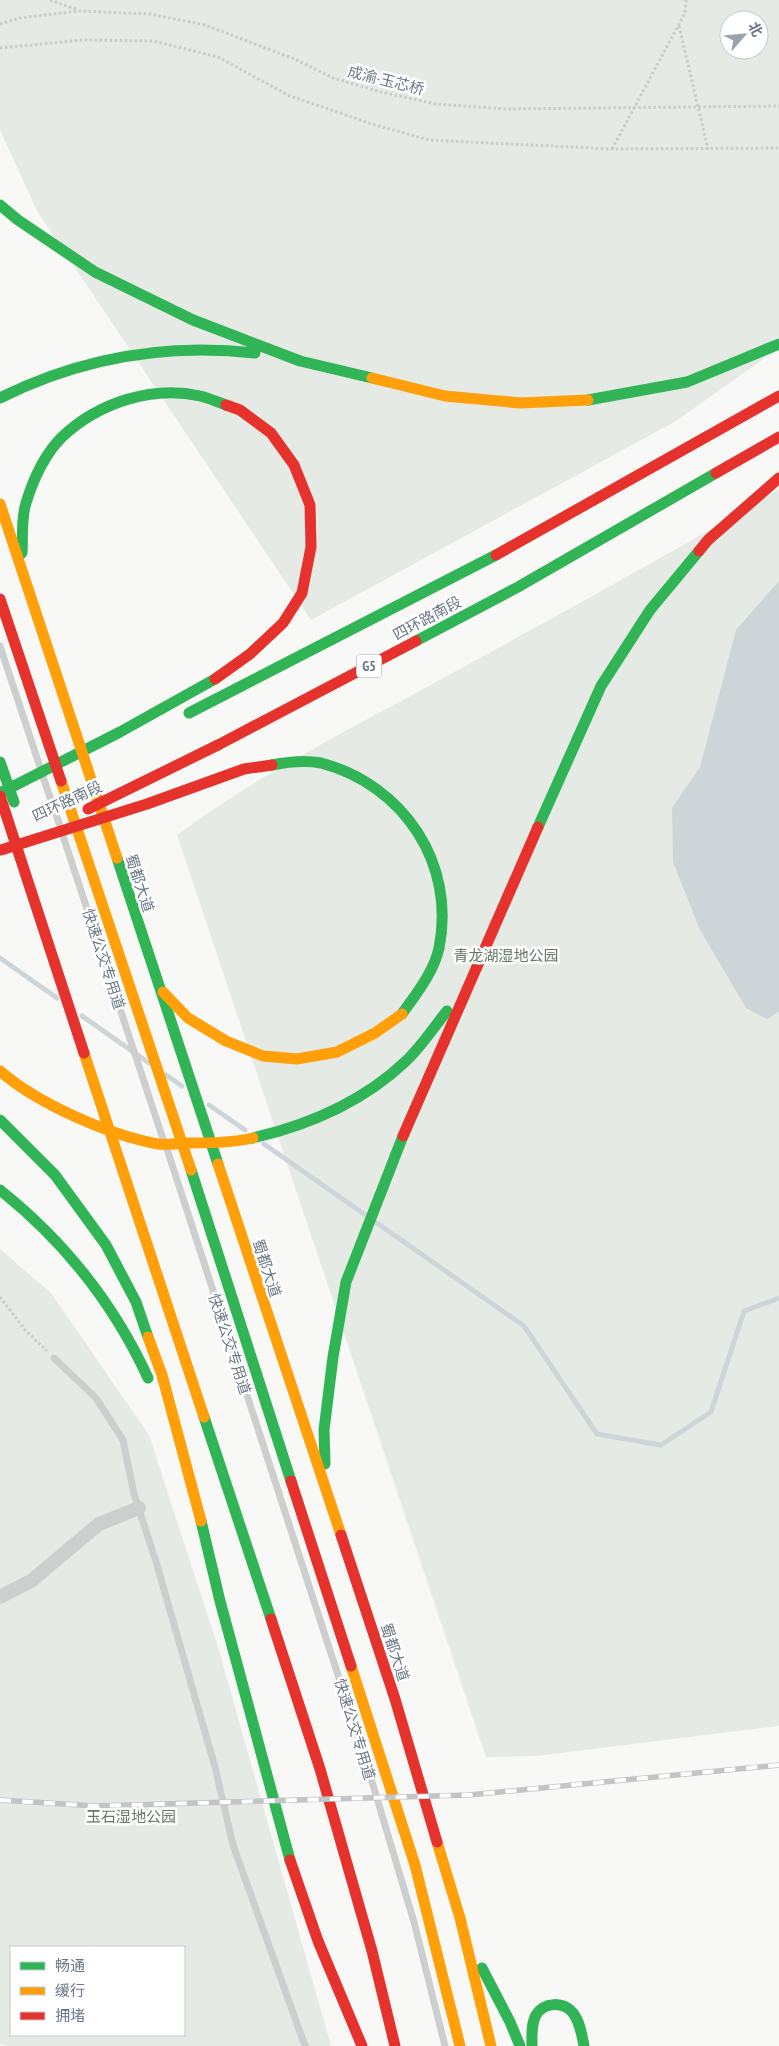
<svg xmlns="http://www.w3.org/2000/svg" width="779" height="2046" font-family="'PT Sans Narrow','Noto Sans SC',sans-serif">
<rect width="100%" height="100%" fill="#f8f8f7"/>
<path fill="#e6eae4" fill-rule="evenodd" d="M0,0H779V348L676,421L311,620L37,211L0,130ZM729,20H759V50H729Z
M779,489V1726L537,1756L486,1757L177,835C251,780 333,738 414,694C536,627 659,561 779,489Z
M0,1249L51,1293L149,1435L218,1647L331,2046H8L0,2044ZM11,1947H184V2035H11Z"/>
<path fill="#ced5d9" d="M779,581V1012L767,1019L746,1008L700,930L673,862L672,808L700,767L736,630Z"/>
<g fill="none" stroke-linecap="round" stroke-linejoin="round">
<path stroke="#ced5d9" stroke-width="5" d="M0,958L57,998
M82,1016L149,1063
M166,1075L182,1086
M209,1105L245,1130
M264,1144L364,1214
M377,1223L524,1326L597,1434L661,1445L711,1412L744,1311L779,1298"/>
<path stroke="#cacbcc" stroke-width="3" stroke-dasharray="2.5 2.5" stroke-linecap="butt" d="M50,0L78,10
M0,24L19,18L79,11L150,14L205,25L297,60L333,78L381,92L436,104L507,109L779,106
M679,26L708,149
M0,48L83,40L153,41L218,57L290,96L375,125L429,140L612,149L779,148
M612,149L685,13L686,0
M0,1297L25,1330L47,1351"/>
<path stroke="#cdcece" stroke-width="7" d="M0,646L40,767
M43,777L60,826
M63,836L163,1139
M167,1149L364,1755L414,1922L445,2046
M54,1358L96,1398L123,1440L134,1494L157,1565L215,1767L233,1845L305,2046"/>
<path stroke="#cdcece" stroke-width="14" d="M0,1597L31,1581L99,1524L139,1508"/>
<path stroke="#30b455" stroke-width="11" d="M0,205L18,220L95,272L193,320L300,361L372,378
M0,398C80,358 166,343 255,353
M588,400L687,382L779,344
M22,553C23,538 21,518 26,503C33,480 45,454 62,437C98,403 152,385 200,396C209,398 217,402 226,405
M416,641L518,587L716,473
M189,713L496,555
M0,762L14,802
M272,765C287,762 306,760 321,763C404,785 456,864 439,948C434,972 416,994 402,1014
M0,793L120,732L215,679
M538,827L601,686L650,610L699,551
M117,858L218,1164
M0,1120L55,1175L106,1245L136,1302L148,1337
M253,1138C309,1125 364,1101 406,1061C421,1047 434,1027 447,1011
M191,1170L291,1481
M0,1190C64,1241 114,1304 148,1378
M204,1417L271,1619
M325,1464L324,1430L333,1357L346,1282L403,1136
M201,1521L220,1601L290,1860
M482,1968L510,2022L520,2046
M532,2046C532,2036 531,2024 536,2015C544,2002 563,2001 573,2013C580,2022 582,2035 584,2046"/>
<path stroke="#ff9f0a" stroke-width="11" d="M372,378L445,396L520,403L588,400
M0,504L117,858
M61,781L191,1170
M163,992L188,1018L226,1041L263,1056L297,1059L337,1052L375,1033L402,1014
M84,1053L204,1417
M0,1071C38,1104 109,1135 158,1144C167,1145 176,1144 185,1143C208,1143 231,1143 253,1138
M218,1164L341,1535
M148,1337L162,1375L201,1521
M351,1666L415,1865L460,2046
M437,1842L460,1918L491,2046"/>
<path stroke="#e5322d" stroke-width="11" d="M716,473L779,437
M699,551L708,540L779,478
M496,555L779,396
M0,599L61,781
M215,679L250,654L283,623L302,593L311,547L310,505L294,465L271,433L240,410L226,405
M0,796L84,1053
M88,809L220,744L416,641
M1,850L147,804L244,769L272,765
M403,1136L538,827
M291,1481L351,1666
M341,1535L395,1699L437,1842
M271,1619L320,1769L372,1951L395,2046
M290,1860L318,1941L362,2046"/>
<g stroke="#c2c4c6" stroke-width="5.5">
<path id="rail" d="M0,1800L95,1806L469,1795L779,1765"/>
</g>
<use href="#rail" stroke="#fff" stroke-width="4" stroke-dasharray="11" stroke-linecap="butt"/>
</g>
<g text-anchor="middle" dominant-baseline="central" stroke-width="5" stroke-linejoin="round" paint-order="stroke">
<rect fill="#fff" stroke="#95a0ab" stroke-width="1" x="356.5" y="654.5" width="25" height="23" rx="4"/>
<g font-size="14" font-weight="bold" fill="#687787">
<text x="369" y="666">G5</text>
</g>
<g font-size="15" fill="#687787" stroke="#fff">
<text transform="translate(386 80) rotate(14)">成渝·玉芯桥</text>
<text transform="translate(427 618) rotate(-28)">四环路南段</text>
<text transform="translate(67 801) rotate(-25)">四环路南段</text>
<text transform="translate(140 883) rotate(72)">蜀都大道</text>
<text transform="translate(104 959) rotate(72)">快速公交专用道</text>
<text transform="translate(267 1268) rotate(72)">蜀都大道</text>
<text transform="translate(230 1344) rotate(72)">快速公交专用道</text>
<text transform="translate(395 1652) rotate(72)">蜀都大道</text>
<text transform="translate(355 1729) rotate(73)">快速公交专用道</text>
</g>
<g font-size="15" fill="#657963" stroke="#fff">
<text x="506" y="955">青龙湖湿地公园</text>
<text x="131" y="1816">玉石湿地公园</text>
</g>
</g>
<rect x="10" y="1946" width="175" height="90" fill="#ffffff" stroke="#c3c9cf"/>
<rect x="20" y="1962" width="25" height="8" fill="#30b455" stroke="#c3c9cf"/>
<text x="55" y="1971" font-size="15" fill="#687787">畅通</text>
<rect x="20" y="1987" width="25" height="8" fill="#ff9f0a" stroke="#c3c9cf"/>
<text x="55" y="1996" font-size="15" fill="#687787">缓行</text>
<rect x="20" y="2012" width="25" height="8" fill="#e5322d" stroke="#c3c9cf"/>
<text x="55" y="2021" font-size="15" fill="#687787">拥堵</text>
<g transform="translate(744 35) rotate(63)"><circle r="24" fill="#ffffff" stroke="#c3c9cf"/>
<path d="M0-4L9 19L0 12L-9 19Z" fill="#9aa4ae"/>
<text y="-8" font-size="14" font-weight="bold" text-anchor="middle" fill="#687787">北</text>
</g>
</svg>
